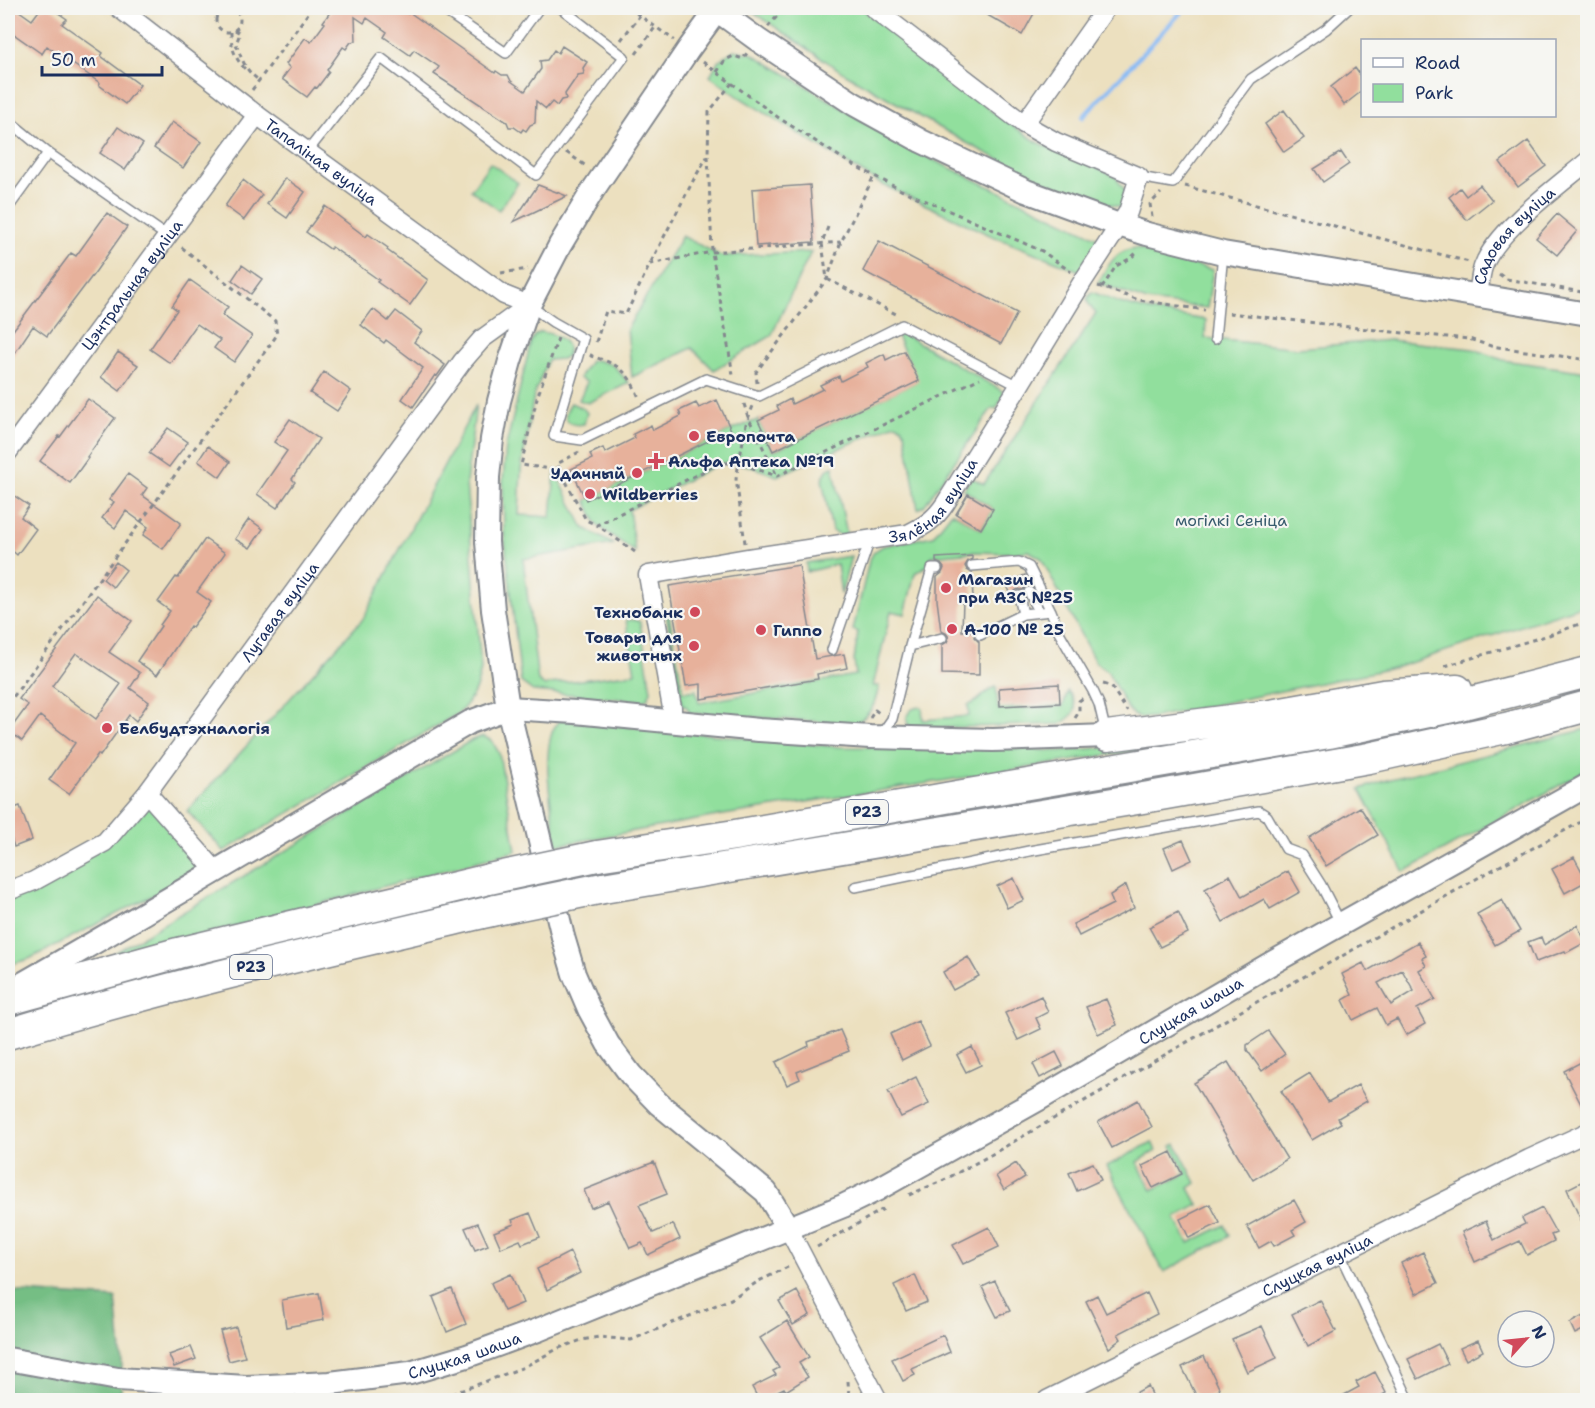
<svg xmlns="http://www.w3.org/2000/svg" width="1595" height="1408" font-family="'Shantell Sans',sans-serif">
<rect width="100%" height="100%" fill="#f6f6f2"/>
<filter id="ink" filterUnits="userSpaceOnUse"><feTurbulence type="fractalNoise" baseFrequency=".0167" numOctaves="2"/><feDisplacementMap in="SourceGraphic" scale="12" xChannelSelector="R" yChannelSelector="G"/><feConvolveMatrix kernelMatrix="1 2 1 2 8 2 1 2 1" color-interpolation-filters="sRGB"/></filter>
<filter id="wash" filterUnits="userSpaceOnUse"><feTurbulence type="fractalNoise" baseFrequency=".008" numOctaves="4" result="noise"/><feDisplacementMap in="SourceGraphic" scale="24" xChannelSelector="R" yChannelSelector="G"/><feGaussianBlur stdDeviation="1.35" result="paint"/><feColorMatrix in="noise" values="0 0 0 0 0 0 0 0 0 0 0 0 0 0 0 0 0 1.4 0 .05"/><feComposite in="paint" operator="in"/></filter>
<g filter="url(#wash)">
<rect width="100%" height="100%" fill="#ece0bf"/>
<path fill="#91df9d" stroke="#56877e" stroke-width="1.5" d="M747,8H861L999,117L1042,145L1077,158L1115,176L1128,195L1121,207L1090,200L1037,179L965,142L844,73Z
M734,50L753,54L910,149L1096,237L1099,241L1082,272L990,235L879,183L739,97L710,76L718,61Z
M490,163L518,183L499,210L471,190Z
M682,236L721,256L811,252L771,336L714,370L692,348L632,377L627,329Z
M1137,248L1213,270L1207,308L1147,301L1098,283C1108,266 1115,249 1137,248Z
M1092,292L1120,303L1150,311L1206,320L1205,338L1298,348L1390,340L1473,349L1503,360L1587,372V604L1398,667L1155,717L1140,718L1133,715L1126,706L1108,672L1095,662L1041,558L1029,551L1012,553L973,552L932,556L928,565L915,573L905,614L891,611L873,686H879C875,705 872,713 855,724L690,713L687,707L682,705L666,613L668,609L683,692L696,690L699,703L856,675L854,661L858,632L853,630L869,561L874,552L883,546L933,536L952,512L981,529L993,509L964,490L970,479L972,478L984,484L1096,313C1091,309 1089,306 1087,299Z
M541,332C555,334 571,339 567,356L562,359L548,360L534,395L521,470L519,515L551,517L555,472L584,528L613,544L523,559L538,681L545,686L550,684L635,673L626,620H635L640,622L651,691L648,698L644,701L533,691L521,682L504,533L503,481L506,446L531,341L535,335Z
M902,333L1001,390L1005,394L996,409L992,408L924,506L918,509L905,432L901,426L895,424L777,476C759,470 735,457 716,465L629,510L635,552L597,525L586,500L731,430L758,420L773,451L918,381L897,336Z
M596,360L613,365L629,383L588,403L579,400L587,382L579,378L590,361Z
M571,403L583,408L587,413L584,424C575,426 564,424 566,413C567,409 569,406 571,403Z
M476,405L466,483L481,669C477,689 473,698 459,713L224,851L187,811L363,619Z
M833,466L847,534L840,535L832,531L822,479L827,470Z
M851,556L841,595L837,564L807,572L806,563Z
M996,687L998,709L1063,706L1068,691C1080,708 1077,714 1060,724L911,729C902,718 908,707 922,707L923,720L969,716L968,705C980,703 984,690 996,687Z
M1313,718L1198,741L723,815L557,845C553,816 537,740 560,720L840,747L1008,748L1056,751L1127,746Z
M1587,729V770L1404,872L1360,789L1391,779Z
M483,736L492,741L499,753L516,851L98,963L472,740Z
M146,799L206,868L29,959L8,965V896L108,843Z
M1152,1142L1156,1151L1137,1162L1152,1190L1186,1174L1172,1146L1176,1144L1196,1183L1189,1188L1198,1205L1175,1218L1189,1243L1225,1225L1230,1236L1164,1272L1107,1166Z"/>
<path fill="#74be84" stroke="#487671" stroke-width="1.5" d="M8,1291L116,1298L122,1363L121,1396L194,1400H8Z"/>
<g fill="none" stroke-linecap="round" stroke-linejoin="round">
<path stroke="#88bbf6" stroke-width="4.5" d="M1083,117L1185,8"/>
</g>
<g id="blocks">
<path fill="#e7b19b" fill-rule="evenodd" d="M8,8H15L32,20L41,8H51L67,19L62,24L103,53L101,56L140,85L125,104L99,85L100,83L47,46L42,54L8,30Z
M333,8H398L408,14L409,12L495,73L496,71L502,75H508L511,81L525,91L541,69L540,61L547,60L554,50L558,53L562,46L587,62L583,68L584,74L578,75L565,94L566,99L561,100L557,106L552,102L546,109L536,101L535,123L530,125L526,131L523,129L521,132L514,127H509L507,122L434,74L439,67L414,50L410,55L384,37L387,32L367,18L364,23L355,17L356,41L351,42L346,49L343,47L327,70L329,72L317,88L315,87L307,97L282,79L290,68L286,64L305,38L311,42L325,23L323,22Z
M975,8H1037L1022,35Z
M1355,68L1362,78V91L1344,105L1331,87Z
M1284,110L1304,138L1284,152L1265,124Z
M172,122L201,142L183,168L154,148Z
M118,127L143,144L125,170L100,153Z
M1528,141L1546,166L1518,187L1500,162Z
M1341,152L1349,164L1323,182L1314,169Z
M285,178L305,192L287,218L267,204Z
M243,180L262,195L244,220L225,206Z
M538,185L567,196L513,222Z
M810,185L814,242L756,246L752,189Z
M1480,185L1492,200L1467,220L1449,197L1460,188L1466,196Z
M325,206L366,237L368,234L388,248L387,250L428,280L410,305L377,282L379,280L332,247L330,249L306,232Z
M107,213L127,227L96,271L47,336L33,326L8,363V337L71,253L76,256Z
M1557,214L1577,231L1557,255L1536,238Z
M879,241L1017,313L1001,344L863,271Z
M242,265L262,279L251,294L232,280Z
M190,280L228,307L222,315L252,336L234,362L214,348L220,340L197,324L170,363L150,349L177,310L172,306Z
M373,309L388,321L396,311L422,331L414,342L445,365L437,376L435,375L413,407L402,399L423,368L386,340L384,343L361,325Z
M904,351L919,381L773,451L758,420L779,410L777,406L790,399L792,404L823,389L820,385L839,376L841,381L868,367L866,363L884,354L886,360Z
M118,352L138,365L120,391L101,377Z
M324,372L351,391L337,411L310,393Z
M88,399L115,418L87,457L88,458L70,483L40,461L59,436L60,437Z
M717,400L731,430L586,500L571,469L592,459L590,454L603,448L605,453L635,438L633,434L651,425L653,430L681,416L679,411L696,403L699,408Z
M290,419L319,439L292,479L295,482L277,508L257,494L287,451L274,442Z
M168,428L188,442L169,467L149,453Z
M208,446L230,462L220,477L198,461Z
M128,474L147,488L142,495L181,523L163,549L143,535L148,527L126,511L115,528L102,518L114,502L109,500Z
M968,494L993,509L981,529L956,514Z
M13,495L29,506L21,517L36,529L17,555L8,547V502Z
M249,519L263,529L250,548L235,539Z
M205,539L225,553L197,592L211,602L192,627L190,626L157,675L137,661L161,626L160,625L170,611L158,602L176,577L178,578Z
M972,556V559L968,561L965,566L967,570L972,573L973,601H963L962,631H975L974,637L979,642V675L942,674V645L947,642L949,637L946,633L941,631L937,600V577L942,573L944,568L941,564L936,562V558Z
M116,562L126,570L113,587L103,579Z
M799,565L815,659L844,654L847,668L817,674L818,679L701,699V684L686,686L669,586Z
M1025,575L1031,586H1025L1023,590L1018,589L1015,591L1012,597L1006,583Z
M97,595L132,621L109,652L140,673L130,688L149,702L136,721L129,715L100,756L98,754L69,794L49,780L75,743L40,716L22,741L9,731L28,705L19,699ZM76,653L121,684L96,719L52,686Z
M1059,684L1060,703L1000,706L999,688Z
M20,806L32,840L14,847L8,829V810Z
M1360,807L1378,835L1326,866L1309,838Z
M1183,840L1192,860L1173,869L1164,848Z
M1574,857L1587,881L1565,893L1552,869Z
M1288,871L1300,892L1270,909L1264,899L1223,922L1205,889L1230,875L1242,897Z
M1014,878L1024,900L1007,908L997,886Z
M1126,885L1134,908L1079,936L1073,924L1113,904L1110,895Z
M1502,900L1520,931L1495,945L1477,914Z
M1178,912L1188,933L1160,947L1149,927Z
M1577,925L1586,942L1566,953L1565,951L1536,962L1528,942L1541,937L1544,945Z
M1418,942L1426,956L1422,958L1426,966L1419,970L1435,999L1417,1009L1425,1024L1406,1035L1397,1019L1386,1025L1377,1008L1353,1020L1343,1000L1352,995L1342,974L1363,963L1367,971ZM1402,970L1414,991L1391,1005L1378,983Z
M968,957L979,976L953,990L943,972Z
M1041,996L1048,1012L1036,1018L1041,1029L1018,1040L1005,1013Z
M1106,999L1117,1025L1098,1034L1086,1007Z
M918,1021L930,1046L902,1060L890,1034Z
M840,1030L849,1051L797,1072L800,1079L787,1085L776,1062L809,1046L808,1042Z
M1268,1031L1285,1054L1262,1071L1247,1050V1045Z
M972,1047L981,1065L966,1072L957,1055Z
M1056,1052L1063,1066L1040,1078L1033,1064Z
M1587,1059V1116L1564,1071Z
M1228,1062L1287,1159L1253,1180L1194,1083Z
M1310,1073L1328,1102L1358,1085L1367,1101L1338,1118L1341,1123L1312,1140L1281,1091Z
M916,1077L929,1104L901,1117L888,1091Z
M1138,1100L1152,1127L1112,1148L1098,1122Z
M1171,1152L1182,1174L1153,1188L1142,1166Z
M654,1162L667,1194L639,1205L653,1233L673,1224L680,1239L648,1255L642,1243L630,1248L608,1201L591,1208L584,1190Z
M1016,1163L1025,1177L1004,1190L996,1176Z
M1093,1163L1101,1180L1077,1191L1069,1173Z
M1587,1179V1234L1567,1189Z
M1294,1200L1306,1222L1292,1230L1295,1235L1274,1246L1271,1241L1259,1248L1247,1226Z
M1210,1204L1220,1223L1189,1238L1180,1219Z
M1542,1208L1556,1233L1551,1235L1554,1241L1527,1255L1520,1241L1475,1262L1462,1232L1486,1221L1494,1240L1525,1224L1522,1218Z
M530,1213L540,1237L522,1244L520,1240L501,1248L494,1232L514,1224L512,1220Z
M478,1223L488,1245L475,1250L465,1228Z
M989,1227L999,1247L963,1264L953,1245Z
M570,1252L580,1273L547,1290L537,1269Z
M1423,1252L1438,1283L1416,1294L1401,1263Z
M511,1274L523,1303L504,1311L491,1283Z
M915,1275L927,1302L906,1311L894,1285Z
M995,1281L1010,1311L997,1317L982,1287Z
M452,1289L466,1324L447,1332L433,1297Z
M797,1291L810,1315L793,1325L779,1301Z
M319,1293L324,1320L286,1327L282,1300Z
M1147,1293L1157,1314L1118,1334L1121,1339L1109,1348L1086,1301L1097,1295L1106,1313Z
M1320,1300L1336,1331L1308,1346L1292,1314Z
M1587,1314V1328L1575,1334L1570,1323Z
M787,1321L809,1357L799,1363L808,1377L786,1391L784,1388L759,1400L752,1387L776,1375L773,1371L779,1368L760,1338Z
M1262,1326L1277,1358L1247,1372L1232,1339Z
M236,1327L245,1357L229,1361L220,1331Z
M943,1335L950,1352L912,1369L915,1375L903,1381L892,1359Z
M1478,1340L1483,1351L1466,1360L1460,1348Z
M1438,1344L1448,1364L1418,1379L1408,1359Z
M191,1347L196,1359L174,1367L169,1355Z
M1204,1356L1220,1390L1199,1401L1182,1367Z
M1375,1372L1386,1393L1372,1401H1333L1359,1387L1356,1382Z
M1148,1386L1155,1401H1121Z"/>
</g>
</g>
<g filter="url(#ink)">
<use href="#blocks" fill-opacity="0" stroke="#84888e" stroke-width="1.5"/>
<g fill="none" stroke-linecap="round" stroke-linejoin="round">
<g stroke="#84888e" stroke-width="12">
<path id="service" d="M441,8L506,53L539,8
M8,120L48,153L167,236
M307,152L381,58L536,175L624,57L561,8
M1139,177L1173,183L1251,79L1326,29L1349,8
M8,208L48,153
M530,306L553,322L583,339L554,436L582,440L706,379L759,396L902,325L1019,386
M1215,339L1223,253
M972,566L1019,562L1029,567L1051,611L1060,634L1093,691L1099,704L1106,733
M1029,592L1039,611
M1019,596L1023,614
M980,635L1023,614L1051,611
M910,646L932,569H937
M832,650L867,548L872,539
M878,735L885,729L892,719L910,646L942,638
M855,887L1029,851L1259,811L1267,816L1286,849L1302,855L1321,885L1341,924
M1340,1254L1409,1400"/>
</g>
<g stroke="#84888e" stroke-width="21">
<g id="minor">
<path id="s1" d="M119,8L257,115L504,295L529,305"/>
<path d="M1024,124L1106,8"/>
<path id="s2" d="M1478,295C1480,285 1480,276 1483,267C1496,231 1558,186 1588,161"/>
<path id="s3" d="M8,452L257,115"/>
<path id="s4" d="M672,722V708L648,575L747,558L908,534C926,525 934,520 945,504L1019,386L1083,281L1128,212L1139,177L1056,142L1024,124L873,8"/>
<path d="M147,793L215,870"/>
<path id="s5" d="M8,891L34,881L105,842L147,793L462,362L482,339L529,305"/>
<path d="M788,1228L878,1400"/>
<path id="s6" d="M1047,1400L1529,1159L1588,1132"/>
</g>
</g>
<g stroke="#84888e" stroke-width="26">
<g id="tertiary">
<path d="M714,8L758,40L854,104L921,141L1026,191L1119,225L1147,234L1223,253L1588,314"/>
<path d="M717,10L688,50L593,190L560,245L529,305L510,361L499,401L492,439L488,477L487,542L493,610L508,708L563,937L574,974L589,1009L608,1044L631,1075L659,1104L766,1192L788,1228"/>
<path d="M8,992C163,904 316,811 470,722L508,708L575,712L759,730L870,737L993,740L1107,736"/>
<path id="s7" d="M8,1359L118,1379L246,1387L330,1383L410,1373L467,1356L538,1330L843,1206L878,1189L1041,1098L1270,964L1588,785"/>
</g>
</g>
<g stroke="#84888e" stroke-width="33">
<path id="trunk" d="M1107,736L1270,715L1383,695L1457,690
M597,856L735,835L957,796L1329,733L1452,707L1588,672
M603,888L1149,797L1369,758L1506,728L1588,706
M8,1000L178,953L489,879
M8,1034C169,985 333,948 496,910"/>
</g>
<path stroke="#84888e" stroke-width="3" stroke-dasharray="4.5 4.5" stroke-linecap="butt" d="M216 20a12 12 0 1 1 24 0a12 12 0 1 1-24 0Z
M629,8L674,40
M768,27L784,8
M235,30L240,33L236,44C242,59 245,71 259,80
M231,32C231,48 235,59 246,70
M621,40L640,15
M636,54L656,26
M703,62L779,118L848,162L901,190L1042,251L1071,272
M717,72L725,60L734,56L743,59L747,53
M732,83L709,112L708,155L712,252L733,375
M252,90L312,8
M566,152L586,166L585,168
M1185,186L1469,262
M1152,217L1150,204L1161,193
M828,227L822,243L827,279L896,314
M651,262L694,179L707,157
M501,273L528,269
M1499,274L1506,279L1588,293
M1098,286L1139,300L1205,310
M1102,288L1116,266L1131,258L1138,251
M1229,313L1393,332L1469,339L1491,346L1588,360
M558,338L537,398L521,465L560,470
M596,342L606,311L626,314L650,264L712,252L841,242
M592,354L591,356C621,365 628,371 640,400
M757,383L756,372L827,279L841,242L874,176
M744,404L748,417L777,476
M579,452L557,464L586,520L597,525
M745,543L736,479L746,424L753,406
M635,552L597,525L720,463H738L777,476L980,378
M1445,666L1549,635L1588,621
M1103,684L1111,686L1127,711
M8,704L277,335L275,321L180,246
M870,718L875,710L882,715
M1075,718L1079,712V701L1083,698
M909,1195L944,1180L987,1157L1262,999L1337,959L1476,879L1588,818
M817,1247L887,1207
M848,1381L849,1397L851,1400
M8,1397L50,1400
M416,1400L452,1394L524,1367L559,1348L582,1340L599,1337L631,1340L731,1299L759,1281L790,1266"/>
<use href="#service" stroke="#fff" stroke-width="9"/>
<use href="#minor" stroke="#fff" stroke-width="18"/>
<use href="#tertiary" stroke="#fff" stroke-width="22"/>
<use href="#trunk" stroke="#fff" stroke-width="30"/>
<g stroke="#84888e" stroke-width="33" stroke-linecap="butt">
<path id="trunk-bridge" d="M489,879L597,856
M496,910L603,888"/>
</g>
<use href="#trunk-bridge" stroke="#fff" stroke-width="30"/>
</g>
</g>
<g fill="#d1495b" stroke="#f6f6f2" stroke-width="2">
<circle cx="694" cy="436" r="6"/>
<path d="M653 452h6v6h6v6h-6v6h-6v-6h-6v-6h6z"/>
<circle cx="637" cy="473" r="6"/>
<circle cx="590" cy="494" r="6"/>
<circle cx="946" cy="588" r="6"/>
<circle cx="695" cy="612" r="6"/>
<circle cx="952" cy="629" r="6"/>
<circle cx="761" cy="630" r="6"/>
<circle cx="694" cy="646" r="6"/>
<circle cx="107" cy="728" r="6"/>
</g>
<g text-anchor="middle" dominant-baseline="central" stroke-width="4.5" stroke-linejoin="round" paint-order="stroke">
<g fill="#f6f6f2" stroke="#5d6b8a" stroke-width="1.5">
<rect x="846" y="800" width="42" height="24" rx="4.5"/>
<rect x="230" y="955" width="42" height="24" rx="4.5"/>
</g>
<g font-size="15" font-weight="bold" fill="#1b2f5e">
<text x="867" y="812">Р23</text>
<text x="251" y="967">Р23</text>
</g>
<g font-size="16" fill="#1b2f5e" stroke="#f6f6f2">
<text stroke="none"><textPath href="#s1" startOffset="254">Тапаліная вуліца</textPath></text>
<text stroke="none"><textPath href="#s2" startOffset="72">Садовая вуліца</textPath></text>
<text stroke="none"><textPath href="#s3" startOffset="208">Цэнтральная вуліца</textPath></text>
<text stroke="none"><textPath href="#s4" startOffset="453">Зялёная вуліца</textPath></text>
<text stroke="none"><textPath href="#s5" startOffset="398">Лугавая вуліца</textPath></text>
<text stroke="none"><textPath href="#s7" startOffset="1268">Слуцкая шаша</textPath></text>
<text stroke="none"><textPath href="#s6" startOffset="302">Слуцкая вуліца</textPath></text>
<text stroke="none"><textPath href="#s7" startOffset="462">Слуцкая шаша</textPath></text>
</g>
<g font-size="16" font-weight="bold" fill="#1b2f5e" stroke="#f6f6f2" text-anchor="start">
<text x="706" y="436">Европочта</text>
<text x="668" y="461">Альфа Аптека №19</text>
<text x="625" y="473" text-anchor="end">Удачный</text>
<text x="602" y="494">Wildberries</text>
<text x="958" y="579">Магазин<tspan x="958" dy="18">при АЗС №25</tspan></text>
<text x="683" y="612" text-anchor="end">Технобанк</text>
<text x="964" y="629">А-100 № 25</text>
<text x="773" y="630">Гиппо</text>
<text x="682" y="637" text-anchor="end">Товары для<tspan x="682" dy="18">животных</tspan></text>
<text x="119" y="728">Белбудтэхналогія</text>
</g>
<g font-size="16" fill="#385b6e" stroke="#f6f6f2">
<text x="1231" y="520">могілкі Сеніца</text>
</g>
</g>
<rect width="1595" height="1408" fill="none" stroke="#f6f6f2" stroke-width="30"/>
<rect x="1361" y="39" width="195" height="78" fill="#f6f6f2" stroke="#9ea6b7" stroke-width="1.5"/>
<rect x="1373" y="58" width="30" height="9" fill="#ffffff" stroke="#9ea6b7" stroke-width="1.5"/>
<text x="1415" y="69" font-size="18" fill="#1b2f5e">Road</text>
<rect x="1373" y="84" width="30" height="18" fill="#91df9d" stroke="#9ea6b7" stroke-width="1.5"/>
<text x="1415" y="99" font-size="18" fill="#1b2f5e">Park</text>
<g transform="translate(1526 1339) rotate(63)"><circle r="28" fill="#f6f6f2" stroke="#9ea6b7" stroke-width="1.5"/>
<path d="M0-4.5L10 22L0 15L-10 22Z" fill="#d1495b"/>
<text y="-9" font-size="16" font-weight="bold" text-anchor="middle" fill="#1b2f5e">N</text>
</g>
<path d="M42 66v9h120v-9" fill="none" stroke="#1b2f5e" stroke-width="3"/>
<text x="51" y="66" font-size="18" fill="#1b2f5e" stroke="#f6f6f2" stroke-width="4.5" paint-order="stroke">50 m</text>
</svg>
